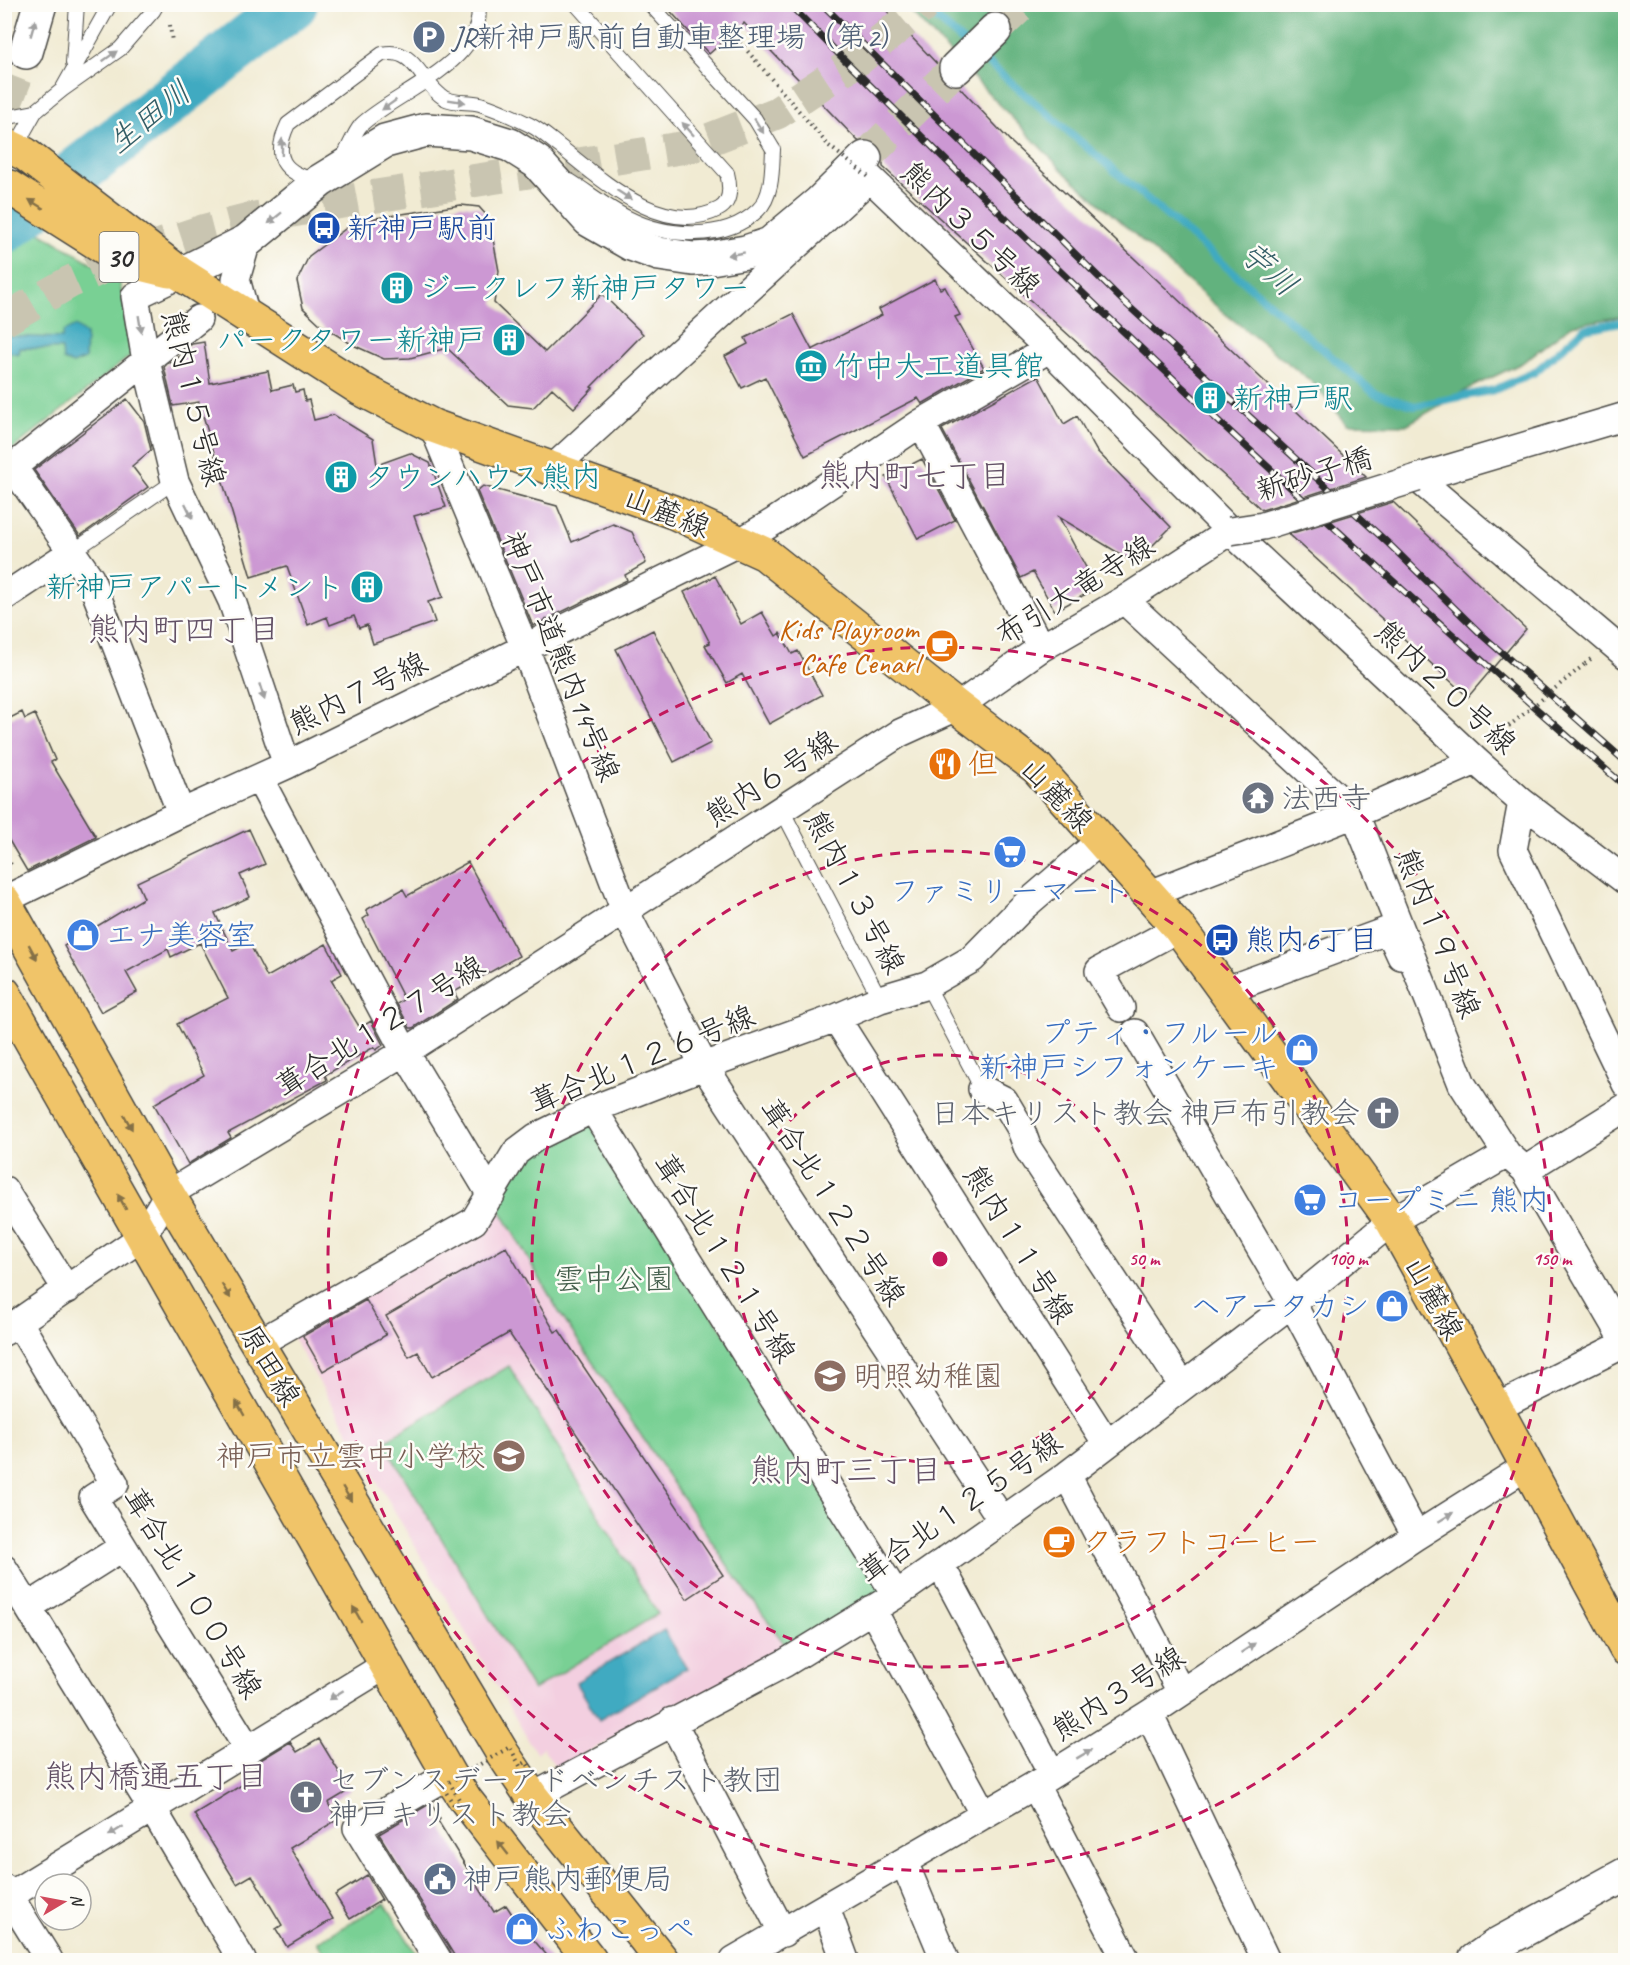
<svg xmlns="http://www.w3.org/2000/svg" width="1630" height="1965" font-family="Caveat,'Klee One',sans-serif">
<rect width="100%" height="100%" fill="#fdfcf7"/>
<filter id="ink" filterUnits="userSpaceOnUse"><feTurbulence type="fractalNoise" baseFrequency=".0167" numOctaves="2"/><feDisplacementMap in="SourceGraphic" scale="12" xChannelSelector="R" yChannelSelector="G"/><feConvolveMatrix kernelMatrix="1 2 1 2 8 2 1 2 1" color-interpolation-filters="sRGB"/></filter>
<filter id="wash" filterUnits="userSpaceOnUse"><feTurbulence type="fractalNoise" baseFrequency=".008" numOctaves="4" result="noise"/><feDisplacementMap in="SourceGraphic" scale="24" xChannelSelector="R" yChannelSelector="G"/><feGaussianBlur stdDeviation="1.35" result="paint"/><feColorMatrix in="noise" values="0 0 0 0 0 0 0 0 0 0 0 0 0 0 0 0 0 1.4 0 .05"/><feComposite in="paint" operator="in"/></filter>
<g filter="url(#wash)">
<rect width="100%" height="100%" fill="#f1ebd3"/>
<path fill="#f3cfe0" d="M496,1203L559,1312L736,1578L789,1650L556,1768L543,1748L536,1753L291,1334Z"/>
<path fill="#79d094" stroke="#527e60" stroke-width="1.5" d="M29,226L119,279L134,353L5,455V246Z
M590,1120L886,1591L789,1650L736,1578L559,1312L496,1203L519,1162Z
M509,1366L658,1614L533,1690L383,1442Z
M385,1903L420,1960H328L317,1942Z"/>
<path fill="#62b27e" stroke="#466e54" stroke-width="1.5" d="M904,5H1625V316L1572,325L1522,363L1472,387L1406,425L1347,424L1312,382L1223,312L1066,174Z"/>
<path fill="#41aac1" stroke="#366a76" stroke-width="1.5" d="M75,326L86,334L85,359L73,364L63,360L62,349L20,348L19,354L10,352L5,356L6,336L62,338L63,332Z
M664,1630L687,1668L599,1720L576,1682Z"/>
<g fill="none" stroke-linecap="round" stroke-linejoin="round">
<path stroke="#41aac1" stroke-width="8" d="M920,4L968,46
M978,54L1374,393L1415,406L1494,390L1535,372L1584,329L1626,321"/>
<path stroke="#41aac1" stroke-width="50" d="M4,229L293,4"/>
</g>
<g id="blocks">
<path fill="#cc98d3" d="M664,4H880L938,65V73L943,81L950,86H958L1012,143L1366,477L1262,510L883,167V154L879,145L869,140L858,141L744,23L709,54Z
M461,205L479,207L489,218L499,271L494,303L545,352L602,294L643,334L591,387L593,388L574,408L552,388L533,408L508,405L447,348L410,358L384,359L353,345L322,326L303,308L297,281L309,256L356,221Z
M935,279L940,289L945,287L960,315L955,317L984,368L922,404L918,398L805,456L765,377L742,388L725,356L748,344L745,338L793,314L812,350L882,315L879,309Z
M204,342L210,383L268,371L272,390L293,385L295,392L303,390L305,401L309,400L314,420L334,415L373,439L377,465L410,453L430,463L446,507L414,516L443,597L428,602L435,622L373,644L367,625L359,628L354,616L330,625L327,617L308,625L287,566L251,577L199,402L173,406L164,367L168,363L176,362L180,354L192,344Z
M1038,376L1064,424L1077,416L1096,450L1171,527L1135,563L1059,517L1097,588L1055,611L1033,572L1021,578L942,429Z
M127,399L144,421L151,450L132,466L148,487L80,536L34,470Z
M922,459L955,520L918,539L886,477Z
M483,486L557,506L572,542L613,524L632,532L646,563L625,575L627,580L533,626L477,491Z
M1393,502L1526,629L1468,697L1289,534Z
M715,576L741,624L762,612L776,636L780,633L792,654L798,651L822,695L769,724L742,674L727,683L705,645L710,643L684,592Z
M653,630L711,743L674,762L616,649Z
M22,712L25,719L35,714L55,760L51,762L96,837L27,871L4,832V721Z
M249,829L265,864L240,875L250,897L215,913L233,951L249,943L267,977L326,944L342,974L331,980L360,1028L371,1021L383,1045L376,1050L374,1047L325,1075L327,1080L228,1133L231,1138L188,1164L154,1104L204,1075L177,1024L228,998L200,943L171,957L168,949L126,972L137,992L101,1012L64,946L144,898L137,882Z
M468,862L519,956L454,992L458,999L413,1028H410L397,1004L404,999L363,919L369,915L366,910L403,889L407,896Z
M506,1247L555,1332L559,1330L723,1575L687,1599L509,1333L432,1377L418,1352L409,1357L386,1316Z
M366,1300L386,1335L323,1371L303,1336Z
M319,1739L350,1790L328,1803L337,1820L290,1848L333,1919L287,1947L276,1929L282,1925L252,1875L237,1884L194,1814L260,1774L254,1764L290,1742L297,1752Z
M431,1803L440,1819L438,1821L494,1912L506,1905L523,1931L525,1930L551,1960H457L379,1834Z
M367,1875L382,1900L350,1919L335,1895Z"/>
</g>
</g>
<g filter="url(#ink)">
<use href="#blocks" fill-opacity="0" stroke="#494844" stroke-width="1.5"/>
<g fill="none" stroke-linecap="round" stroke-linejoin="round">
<path stroke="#c9c5b1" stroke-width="33" stroke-dasharray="33 16" stroke-linecap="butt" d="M995,30L1022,4
M4,108L26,52
M865,158L956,68
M4,320L70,282L133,254L206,230L249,219L364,198L693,146L777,113L859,59L926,4"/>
<g stroke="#494844" stroke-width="16">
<path id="service" d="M73,63L77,4
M63,88L110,4
M4,118L35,112
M25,153L22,135L35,112L62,90L120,49L153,11L157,4
M343,157C349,148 354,133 361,125C394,93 488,61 478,4
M318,181C283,173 272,158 288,124L382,54C415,46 420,83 444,98C455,104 468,101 480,104C497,109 514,117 530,125C542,131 552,141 563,149C603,181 664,238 719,209C732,202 730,185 727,173
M570,181C589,193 608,208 628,218C665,237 725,242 758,210C773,196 772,168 773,149
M72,552L175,481
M782,810L880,999
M927,985L982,1089"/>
</g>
<g stroke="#494844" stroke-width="30">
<path id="minor" d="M181,274L135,296L146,361L175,481L232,601L287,765
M246,316L236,279L247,241
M921,423L1041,648
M433,426L525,648L625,911L704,1066L1002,1520
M13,467L90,578L181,813
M552,469L870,178L1049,349L1230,531L1476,761L1522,802L1626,881
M4,474L198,319
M1417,478L1626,655
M1417,478L1626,416
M4,597L72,552
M1124,600L1355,814L1462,1084L1507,1154L1525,1170L1626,1343
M259,778L405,1052L491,1195
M1522,802L1513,850L1626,1084
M1150,894L1355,814L1476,761
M4,900L181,813L287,765L740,542L775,521L921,423L1049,349
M1224,991L1389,930L1401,956L1402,955
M1121,1008L1099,971L1179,928
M836,1018L1107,1444
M1135,1033L1292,1303L1416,1536
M982,1089L1004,1100L1020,1127L1028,1149L1183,1386
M593,1109L896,1595
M1525,1170L1626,1107
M4,1190L67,1290
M19,1323L115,1484L93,1498L248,1749
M4,1332L142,1237L168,1194L405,1052L900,733L957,707L1041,648L1124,600L1230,531
M257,1344L474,1221L516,1152L536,1137L593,1109L704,1066L836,1018L880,999L927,985L972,959L1022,908L1101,840
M1496,1408L1626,1343
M1067,1475L1181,1692
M940,1564L1052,1774
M4,1569L28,1607L123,1547
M28,1607L152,1808L242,1960
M872,1609L984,1815
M1149,1714L1266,1960
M672,1721L783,1933
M1035,1785L1126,1960
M532,1797L785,1663L896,1595L1067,1475L1292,1303L1392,1221L1507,1154
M904,1862L945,1960
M4,1888L49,1960
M4,1899L386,1665
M826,1908L845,1960
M438,1960L357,1828L449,1775
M734,1960L1035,1785L1149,1714L1416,1536L1527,1466"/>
</g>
<g stroke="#494844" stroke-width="36">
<path id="tertiary" d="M26,52L40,4
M956,68L995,30
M181,274L247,241L320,181L385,141L426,130L471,133L510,145L537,162L589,220L631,244L659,254L693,259L711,258L746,252L770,244L819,203L865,158
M1475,1960L1498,1944L1626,1874"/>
</g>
<g stroke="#494844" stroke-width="36">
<path id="primary" d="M4,144L25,154L181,274L361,389L433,426L673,512L765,554L957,707L1037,768L1179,928L1392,1221L1496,1408L1626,1649
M4,186L9,187L124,260L169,271
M4,901L168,1194L503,1754L532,1797L662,1960
M4,993L449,1775L465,1799L590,1960"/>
</g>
<path stroke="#494844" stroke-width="4" stroke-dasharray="1.5 4.5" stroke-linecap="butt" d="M170,25L172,42
M732,33L829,146
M1585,664L1592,658
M1495,741L1504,730
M4,853L13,868"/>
<use href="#service" stroke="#fff" stroke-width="14"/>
<use href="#minor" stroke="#fff" stroke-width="27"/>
<use href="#tertiary" stroke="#fff" stroke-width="33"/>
<use href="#primary" stroke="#f0c469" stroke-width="33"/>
<g stroke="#2b2b2b" stroke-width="7">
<path id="rail" d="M789,4C1058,276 1337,537 1626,787
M822,4L1123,301L1389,544L1483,636L1626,762"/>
</g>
<use href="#rail" stroke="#fdfcf7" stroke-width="4.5" stroke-dasharray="14" stroke-linecap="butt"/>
<g stroke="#494844" stroke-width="16" stroke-linecap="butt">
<path id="service-bridge" d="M576,4L727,173
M650,4L755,119L773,149"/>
</g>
<g stroke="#494844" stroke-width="30" stroke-linecap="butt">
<path id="minor-bridge" d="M1230,531L1263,526L1417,478"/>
</g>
<path stroke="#494844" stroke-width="4" stroke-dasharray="1.5 4.5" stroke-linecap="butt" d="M829,146L870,178
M1504,730L1585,664
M452,1787L460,1801L454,1805L442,1786L510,1747L520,1766L526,1762L533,1773"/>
<use href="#service-bridge" stroke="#fff" stroke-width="14"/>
<use href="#minor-bridge" stroke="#fff" stroke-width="27"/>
</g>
<defs><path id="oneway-solid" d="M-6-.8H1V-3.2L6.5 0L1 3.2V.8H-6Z" transform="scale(1.5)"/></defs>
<g fill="#a0a0a0">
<use href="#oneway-solid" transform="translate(33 28) rotate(-74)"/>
<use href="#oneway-solid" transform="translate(110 56) rotate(-35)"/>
<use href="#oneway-solid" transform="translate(457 101) rotate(9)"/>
<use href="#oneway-solid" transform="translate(389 105) rotate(145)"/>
<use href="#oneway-solid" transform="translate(759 126) rotate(58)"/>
<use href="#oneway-solid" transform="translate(688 129) rotate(-132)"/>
<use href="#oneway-solid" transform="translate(282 147) rotate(-89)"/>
<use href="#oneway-solid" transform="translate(624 195) rotate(33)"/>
<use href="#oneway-solid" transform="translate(275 218) rotate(141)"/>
<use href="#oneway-solid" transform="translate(736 254) rotate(170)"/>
<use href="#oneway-solid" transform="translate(140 324) rotate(81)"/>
<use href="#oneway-solid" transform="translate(189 511) rotate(64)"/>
<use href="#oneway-solid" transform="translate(262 692) rotate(72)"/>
<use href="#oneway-solid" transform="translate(1446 1517) rotate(-32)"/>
<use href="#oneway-solid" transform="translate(1248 1648) rotate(-34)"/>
<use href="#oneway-solid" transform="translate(336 1695) rotate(148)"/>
<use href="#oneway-solid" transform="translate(1084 1754) rotate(-31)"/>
<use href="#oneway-solid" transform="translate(116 1831) rotate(148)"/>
</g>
<g fill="#847047">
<use href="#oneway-solid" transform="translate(36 204) rotate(-148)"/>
<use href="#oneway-solid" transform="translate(33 952) rotate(61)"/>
<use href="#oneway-solid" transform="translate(128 1122) rotate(61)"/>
<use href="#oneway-solid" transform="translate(122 1202) rotate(-119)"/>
<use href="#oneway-solid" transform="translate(226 1291) rotate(59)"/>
<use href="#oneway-solid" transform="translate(240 1408) rotate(-120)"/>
<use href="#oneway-solid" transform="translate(347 1494) rotate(59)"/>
<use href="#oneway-solid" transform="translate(357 1614) rotate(-120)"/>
<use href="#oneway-solid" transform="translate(503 1848) rotate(-128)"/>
</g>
</g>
<g fill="none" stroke="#c2185b" stroke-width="3" stroke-dasharray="10 8">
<circle cx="940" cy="1259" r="204"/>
<circle cx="940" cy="1259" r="408"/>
<circle cx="940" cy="1259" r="612"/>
</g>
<defs>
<g id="parking-disc" transform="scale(1.725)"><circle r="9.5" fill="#5c6f8a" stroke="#fdfcf7"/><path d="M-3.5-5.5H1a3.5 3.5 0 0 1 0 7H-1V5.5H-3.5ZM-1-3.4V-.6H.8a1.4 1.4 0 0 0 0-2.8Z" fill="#fff"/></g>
<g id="bus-disc" transform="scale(1.725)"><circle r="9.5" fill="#1a4fb4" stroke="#fdfcf7"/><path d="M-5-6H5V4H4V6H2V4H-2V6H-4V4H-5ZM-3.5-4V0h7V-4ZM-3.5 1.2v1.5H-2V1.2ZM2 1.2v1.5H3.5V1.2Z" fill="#fff"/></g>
<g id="building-disc" transform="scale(1.725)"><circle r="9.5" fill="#0f9aa8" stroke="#fdfcf7"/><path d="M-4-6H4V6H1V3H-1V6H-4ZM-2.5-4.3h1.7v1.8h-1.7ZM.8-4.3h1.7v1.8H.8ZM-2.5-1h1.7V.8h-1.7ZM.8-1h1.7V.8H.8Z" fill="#fff"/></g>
<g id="museum-disc" transform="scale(1.725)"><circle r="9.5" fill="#0f9aa8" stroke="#fdfcf7"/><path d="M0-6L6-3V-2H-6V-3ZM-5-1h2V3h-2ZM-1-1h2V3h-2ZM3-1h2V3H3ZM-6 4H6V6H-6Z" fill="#fff"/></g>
<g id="cafe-disc" transform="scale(1.725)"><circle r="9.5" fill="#e8710a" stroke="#fdfcf7"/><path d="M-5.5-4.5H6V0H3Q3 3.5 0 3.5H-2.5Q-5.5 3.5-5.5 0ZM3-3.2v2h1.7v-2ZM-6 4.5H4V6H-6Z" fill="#fff"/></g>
<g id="restaurant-disc" transform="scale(1.725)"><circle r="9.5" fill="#e8710a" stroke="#fdfcf7"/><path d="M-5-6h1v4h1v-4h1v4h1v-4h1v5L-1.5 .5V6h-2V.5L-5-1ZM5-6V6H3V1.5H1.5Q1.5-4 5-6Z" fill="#fff"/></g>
<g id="temple-disc" transform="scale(1.725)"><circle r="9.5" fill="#6b7280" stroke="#fdfcf7"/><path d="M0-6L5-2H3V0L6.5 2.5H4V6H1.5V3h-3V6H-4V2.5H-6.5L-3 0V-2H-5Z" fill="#fff"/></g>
<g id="supermarket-disc" transform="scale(1.725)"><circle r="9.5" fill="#3f7fe0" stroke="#fdfcf7"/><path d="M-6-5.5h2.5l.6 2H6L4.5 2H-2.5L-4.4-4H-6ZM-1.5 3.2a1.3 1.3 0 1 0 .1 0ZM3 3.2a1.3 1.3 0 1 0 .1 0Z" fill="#fff"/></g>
<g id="shop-disc" transform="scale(1.725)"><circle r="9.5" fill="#3f7fe0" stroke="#fdfcf7"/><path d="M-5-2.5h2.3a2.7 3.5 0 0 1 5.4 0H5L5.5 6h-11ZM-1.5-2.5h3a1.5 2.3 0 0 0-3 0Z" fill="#fff"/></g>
<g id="church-disc" transform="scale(1.725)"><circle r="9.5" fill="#6b7280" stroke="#fdfcf7"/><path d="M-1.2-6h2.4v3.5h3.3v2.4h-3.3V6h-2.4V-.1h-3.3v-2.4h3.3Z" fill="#fff"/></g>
<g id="school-disc" transform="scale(1.725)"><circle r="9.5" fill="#8d6e63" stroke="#fdfcf7"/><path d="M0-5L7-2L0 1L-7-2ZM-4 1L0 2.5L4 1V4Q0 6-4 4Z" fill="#fff"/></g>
<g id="civic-disc" transform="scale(1.725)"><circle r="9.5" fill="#5c6f8a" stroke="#fdfcf7"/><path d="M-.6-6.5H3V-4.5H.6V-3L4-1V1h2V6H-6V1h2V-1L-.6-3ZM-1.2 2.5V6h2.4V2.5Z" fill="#fff"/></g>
</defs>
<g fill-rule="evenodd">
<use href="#parking-disc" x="429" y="37"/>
<use href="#bus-disc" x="324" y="228"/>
<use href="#building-disc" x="397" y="288"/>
<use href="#building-disc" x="509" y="340"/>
<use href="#museum-disc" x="811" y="366"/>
<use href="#building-disc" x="1210" y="398"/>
<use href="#building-disc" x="341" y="477"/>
<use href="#building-disc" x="367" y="587"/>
<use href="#cafe-disc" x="942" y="646"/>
<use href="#restaurant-disc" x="945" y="764"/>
<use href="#temple-disc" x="1258" y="798"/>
<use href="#supermarket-disc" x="1010" y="852"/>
<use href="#shop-disc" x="83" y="935"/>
<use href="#bus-disc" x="1222" y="940"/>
<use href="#shop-disc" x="1302" y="1050"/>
<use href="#church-disc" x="1383" y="1113"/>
<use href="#supermarket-disc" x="1310" y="1200"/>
<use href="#shop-disc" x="1392" y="1306"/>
<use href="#school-disc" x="830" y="1376"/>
<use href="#school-disc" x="509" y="1456"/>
<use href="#cafe-disc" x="1059" y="1542"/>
<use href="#church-disc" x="306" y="1797"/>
<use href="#civic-disc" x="440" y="1879"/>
<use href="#shop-disc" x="522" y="1929"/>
</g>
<g text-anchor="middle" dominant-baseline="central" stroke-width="5" stroke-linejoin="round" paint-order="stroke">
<rect fill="#fdfcf7" stroke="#6a6a68" stroke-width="1.5" x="99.5" y="232" width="39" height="50" rx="4.5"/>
<g font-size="28" font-weight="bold" fill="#2b2b2b">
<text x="119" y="257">30</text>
</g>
<g font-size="30" fill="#4e5e75" stroke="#fdfcf7" text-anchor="start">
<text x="452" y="37">JR新神戸駅前自動車整理場（第2）</text>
<text x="463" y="1879">神戸熊内郵便局</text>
</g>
<g font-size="30" fill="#164399" stroke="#fdfcf7" text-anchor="start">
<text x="347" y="228">新神戸駅前</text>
<text x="1245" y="940">熊内6丁目</text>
</g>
<g font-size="30" fill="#2b2b2b" stroke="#fdfcf7">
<text transform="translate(971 229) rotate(44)">熊内３５号線</text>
<text transform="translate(194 398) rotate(76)">熊内１５号線</text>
<text transform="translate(1314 474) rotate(-17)">新砂子橋</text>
<text transform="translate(667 512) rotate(22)">山麓線</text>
<text transform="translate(1075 590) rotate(-32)">布引大竜寺線</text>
<text transform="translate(561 656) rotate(68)">神戸市道熊内14号線</text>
<text transform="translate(1446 687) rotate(43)">熊内２０号線</text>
<text transform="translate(358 693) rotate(-26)">熊内７号線</text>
<text transform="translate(771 778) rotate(-33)">熊内６号線</text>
<text transform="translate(1057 795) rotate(46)">山麓線</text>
<text transform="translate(855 892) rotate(62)">熊内１３号線</text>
<text transform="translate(1438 933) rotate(68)">熊内１９号線</text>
<text transform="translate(380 1026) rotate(-32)">葺合北１２７号線</text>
<text transform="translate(642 1059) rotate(-22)">葺合北１２６号線</text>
<text transform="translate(833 1202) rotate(57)">葺合北１２２号線</text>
<text transform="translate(1019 1244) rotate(58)">熊内１１号線</text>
<text transform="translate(725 1258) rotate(58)">葺合北１２１号線</text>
<text transform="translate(1434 1298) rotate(61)">山麓線</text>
<text transform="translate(270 1365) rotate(59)">原田線</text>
<text transform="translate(960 1507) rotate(-35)">葺合北１２５号線</text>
<text transform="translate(193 1593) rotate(59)">葺合北１００号線</text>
<text transform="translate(1118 1693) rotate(-32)">熊内３号線</text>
</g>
<g font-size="30" fill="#0d838f" stroke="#fdfcf7" text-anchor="start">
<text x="420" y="288">ジークレフ新神戸タワー</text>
<text x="486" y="340" text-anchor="end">パークタワー新神戸</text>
<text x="834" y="366">竹中大工道具館</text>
<text x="1233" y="398">新神戸駅</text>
<text x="364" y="477">タウンハウス熊内</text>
<text x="344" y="587" text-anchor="end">新神戸アパートメント</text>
</g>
<g font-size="30" fill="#c56008" stroke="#fdfcf7" text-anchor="start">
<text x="919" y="629" text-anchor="end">Kids Playroom<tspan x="919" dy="34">Cafe Cenarl</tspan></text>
<text x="968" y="764">但</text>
<text x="1082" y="1542">クラフトコーヒー</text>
</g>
<g font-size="30" fill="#5b616d" stroke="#fdfcf7" text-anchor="start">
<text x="1281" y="798">法西寺</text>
<text x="1360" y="1113" text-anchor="end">日本キリスト教会 神戸布引教会</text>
<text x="329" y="1780">セブンスデーアドベンチスト教団<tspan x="329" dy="34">神戸キリスト教会</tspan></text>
</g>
<g font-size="30" fill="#366cbe" stroke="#fdfcf7" text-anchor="start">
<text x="1010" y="891" text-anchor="middle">ファミリーマート</text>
<text x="106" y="935">エナ美容室</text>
<text x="1279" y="1033" text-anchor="end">プティ・フルール<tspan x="1279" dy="34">新神戸シフォンケーキ</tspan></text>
<text x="1333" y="1200">コープミニ 熊内</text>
<text x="1369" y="1306" text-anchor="end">ヘアータカシ</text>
<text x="545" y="1929">ふわこっぺ</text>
</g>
<g font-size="30" fill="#425d4a" stroke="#fdfcf7">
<text x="614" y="1279">雲中公園</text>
</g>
<g font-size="30" fill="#785e54" stroke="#fdfcf7" text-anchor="start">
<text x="853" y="1376">明照幼稚園</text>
<text x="486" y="1456" text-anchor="end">神戸市立雲中小学校</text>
</g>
<g font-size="32" font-style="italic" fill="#345e67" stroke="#fdfcf7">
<text transform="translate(149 117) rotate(-38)">生田川</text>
<text transform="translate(1269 269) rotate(41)">苧川</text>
</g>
<g font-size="32" fill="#635166" stroke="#fdfcf7">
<text x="915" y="475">熊内町七丁目</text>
<text x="184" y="629">熊内町四丁目</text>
<text x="846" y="1470">熊内町三丁目</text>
<text x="156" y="1776">熊内橋通五丁目</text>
</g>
</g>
<circle cx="940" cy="1259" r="9" fill="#c2185b" stroke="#fdfcf7" stroke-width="3"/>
<g font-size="18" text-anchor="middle" font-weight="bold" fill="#c2185b" stroke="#fdfcf7" stroke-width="5" stroke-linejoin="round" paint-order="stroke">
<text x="1144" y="1265">50 m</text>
<text x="1348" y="1265">100 m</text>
<text x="1552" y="1265">150 m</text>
</g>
<rect width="1630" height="1965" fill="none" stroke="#fdfcf7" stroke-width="24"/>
<g transform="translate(63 1902) rotate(80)"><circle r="28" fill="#fdfcf7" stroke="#a9a8a5" stroke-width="1.5"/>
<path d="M0-4.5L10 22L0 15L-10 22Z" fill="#d1495b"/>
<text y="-9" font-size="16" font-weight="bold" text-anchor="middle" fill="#2b2b2b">N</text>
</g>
</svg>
